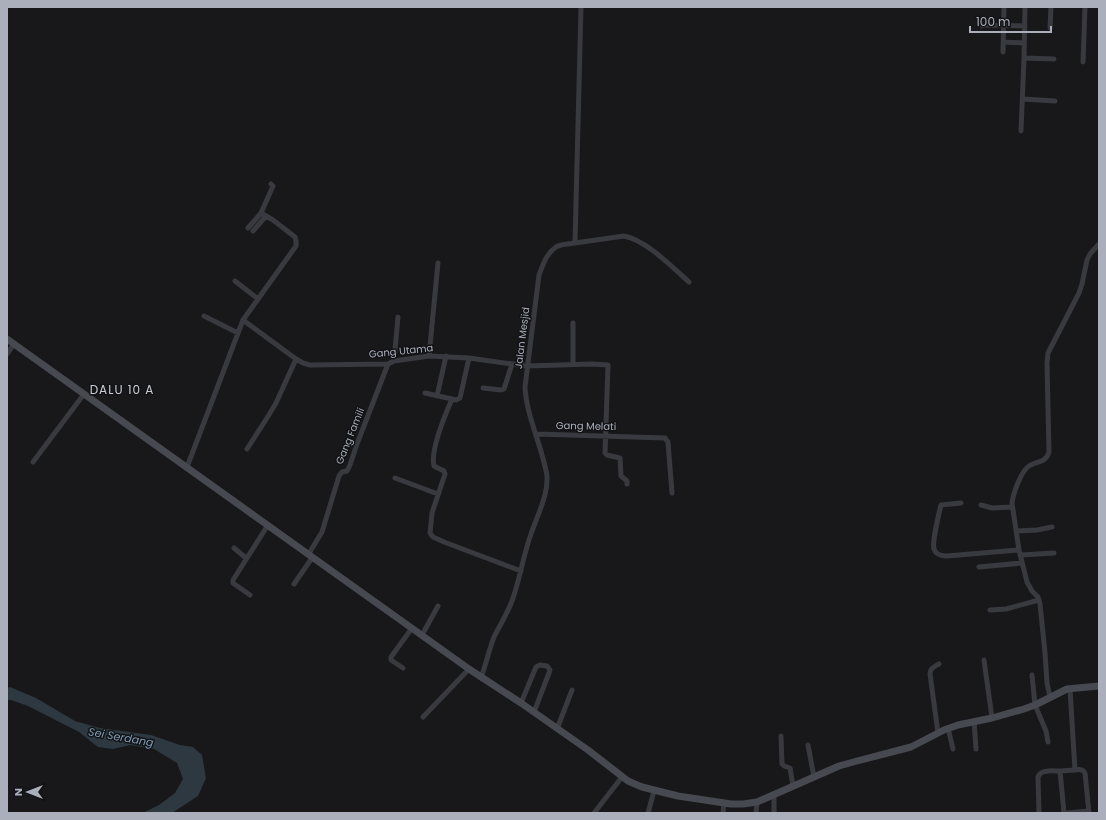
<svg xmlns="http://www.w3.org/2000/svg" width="1106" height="820" font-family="Poppins,sans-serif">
<rect width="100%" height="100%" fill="#18181b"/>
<path fill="#2d3840" d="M10,687L36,698L75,721L100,728L151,735L180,745L193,747L202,755L206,778L198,796L172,813H143L159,805L175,793L183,779L177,763L154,749L130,745L113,749L98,747L79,732L28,706L11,700H7V688Z"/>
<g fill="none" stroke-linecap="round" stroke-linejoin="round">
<path stroke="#393a40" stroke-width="5" d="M981,25L982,26L985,25L1025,26
M1050,28L1051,7
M1003,42L1024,43
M1003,52L1004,7
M1024,58L1054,59
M1083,62L1085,7
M1023,99L1055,101
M1021,131L1024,58L1025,7
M248,228L261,213L273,186L271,184
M253,231L266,216
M575,243L624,236C646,240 672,267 689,282
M235,281L258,299
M204,316L238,333
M243,320L296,359L303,363L310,365L388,364L394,361L429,356L469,358L527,366L592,364L608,365L605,453L607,455L620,458L621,476L627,481V484
M573,323V364
M7,354L14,344
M429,356L438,263
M394,361L398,317
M483,388L501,390L504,389L512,364
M425,393L452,399C445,415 430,450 434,466L444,471L445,474L432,513L430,533L433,537L444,542L521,571
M437,396L446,356
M452,399L456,400L460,398L469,358
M537,434L665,438L668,442L672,493
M247,449L267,418L276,403L296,359
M33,462L84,394
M187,467L243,320L296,246V241L295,237L273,220L261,213
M395,478L438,494
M961,503L941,505C939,513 932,543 934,549C936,555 942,556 947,556L1019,550
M981,505L992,508L1012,507
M1016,531L1037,530L1052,527
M234,548L246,558
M308,555L322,532L339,476L342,472L347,471L350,465L357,444L388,364
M1021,555L1054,553
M979,567L1022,563
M294,584L312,558
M250,595L233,583V580L268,525
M990,610L1006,609L1039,600
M422,635L438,606
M984,660L992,718
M403,668L391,660V657L412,628
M1032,675L1035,705L1046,731L1048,742
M481,678C486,664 489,650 494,637C500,625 507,614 512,601C520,579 523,556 531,534C537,516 548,496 547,476C546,469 544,462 542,455C536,433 526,410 525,387L539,275C543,265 546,254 556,247C560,244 569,244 575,243L581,7
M1050,697L1047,683L1045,653L1040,604L1038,597L1032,591L1027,582L1019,550L1012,503C1013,494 1021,471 1029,466C1038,460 1045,464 1049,452L1047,363L1048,353L1079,293L1082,284L1087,260L1090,254L1099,244
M521,703L536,667L540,665L547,666L550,670L549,673L534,712
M423,717L469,669
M974,721L976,749
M948,728L953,749
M557,729L572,690
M938,733L930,674C930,668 934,667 939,664
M781,736L782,764L784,766L790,768L793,786
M808,745L814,777
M1075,770C1079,769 1083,769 1085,773L1089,813
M774,796V813
M594,813L622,777
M648,813L654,791
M723,813L724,803
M756,813L757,802
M1039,813L1038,777C1041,769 1052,771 1060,771
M1064,813L1060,771L1075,770L1070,689
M1067,813L1089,811"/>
<path stroke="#474950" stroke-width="7" d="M7,339L469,669L521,703L588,750L628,781L642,787L678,796L731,804H743L757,802L839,766L857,761L911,747L944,730L958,725L992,718L1024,709L1035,705L1067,689L1099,686"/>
</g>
<g text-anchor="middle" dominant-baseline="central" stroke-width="3" stroke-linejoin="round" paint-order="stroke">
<g font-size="10" fill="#aaafbb" stroke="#131316">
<text transform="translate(522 338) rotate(-83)">Jalan Mesjid</text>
<text transform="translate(401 351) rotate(-6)">Gang Utama</text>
<text transform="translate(586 426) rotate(1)">Gang Melati</text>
<text transform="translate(350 436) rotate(-68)">Gang Famili</text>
</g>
<g font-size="11" font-style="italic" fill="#7f9eb8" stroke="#131316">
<text transform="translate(121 737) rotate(10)">Sei Serdang</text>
</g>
<g font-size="12" letter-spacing="1" fill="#cbced7" stroke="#131316">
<text x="122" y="389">DALU 10 A</text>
</g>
</g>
<rect width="1106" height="820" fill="none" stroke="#aaafbb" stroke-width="16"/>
<g transform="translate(28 792) rotate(270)" stroke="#131316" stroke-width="3" paint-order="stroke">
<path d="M0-3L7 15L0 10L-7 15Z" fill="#aaafbb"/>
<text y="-6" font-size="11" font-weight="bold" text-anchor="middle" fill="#aaafbb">N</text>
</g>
<path d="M970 26v6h81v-6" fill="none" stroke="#aaafbb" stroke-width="2"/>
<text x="976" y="26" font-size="12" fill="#aaafbb" stroke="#131316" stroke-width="3" paint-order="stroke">100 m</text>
</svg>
